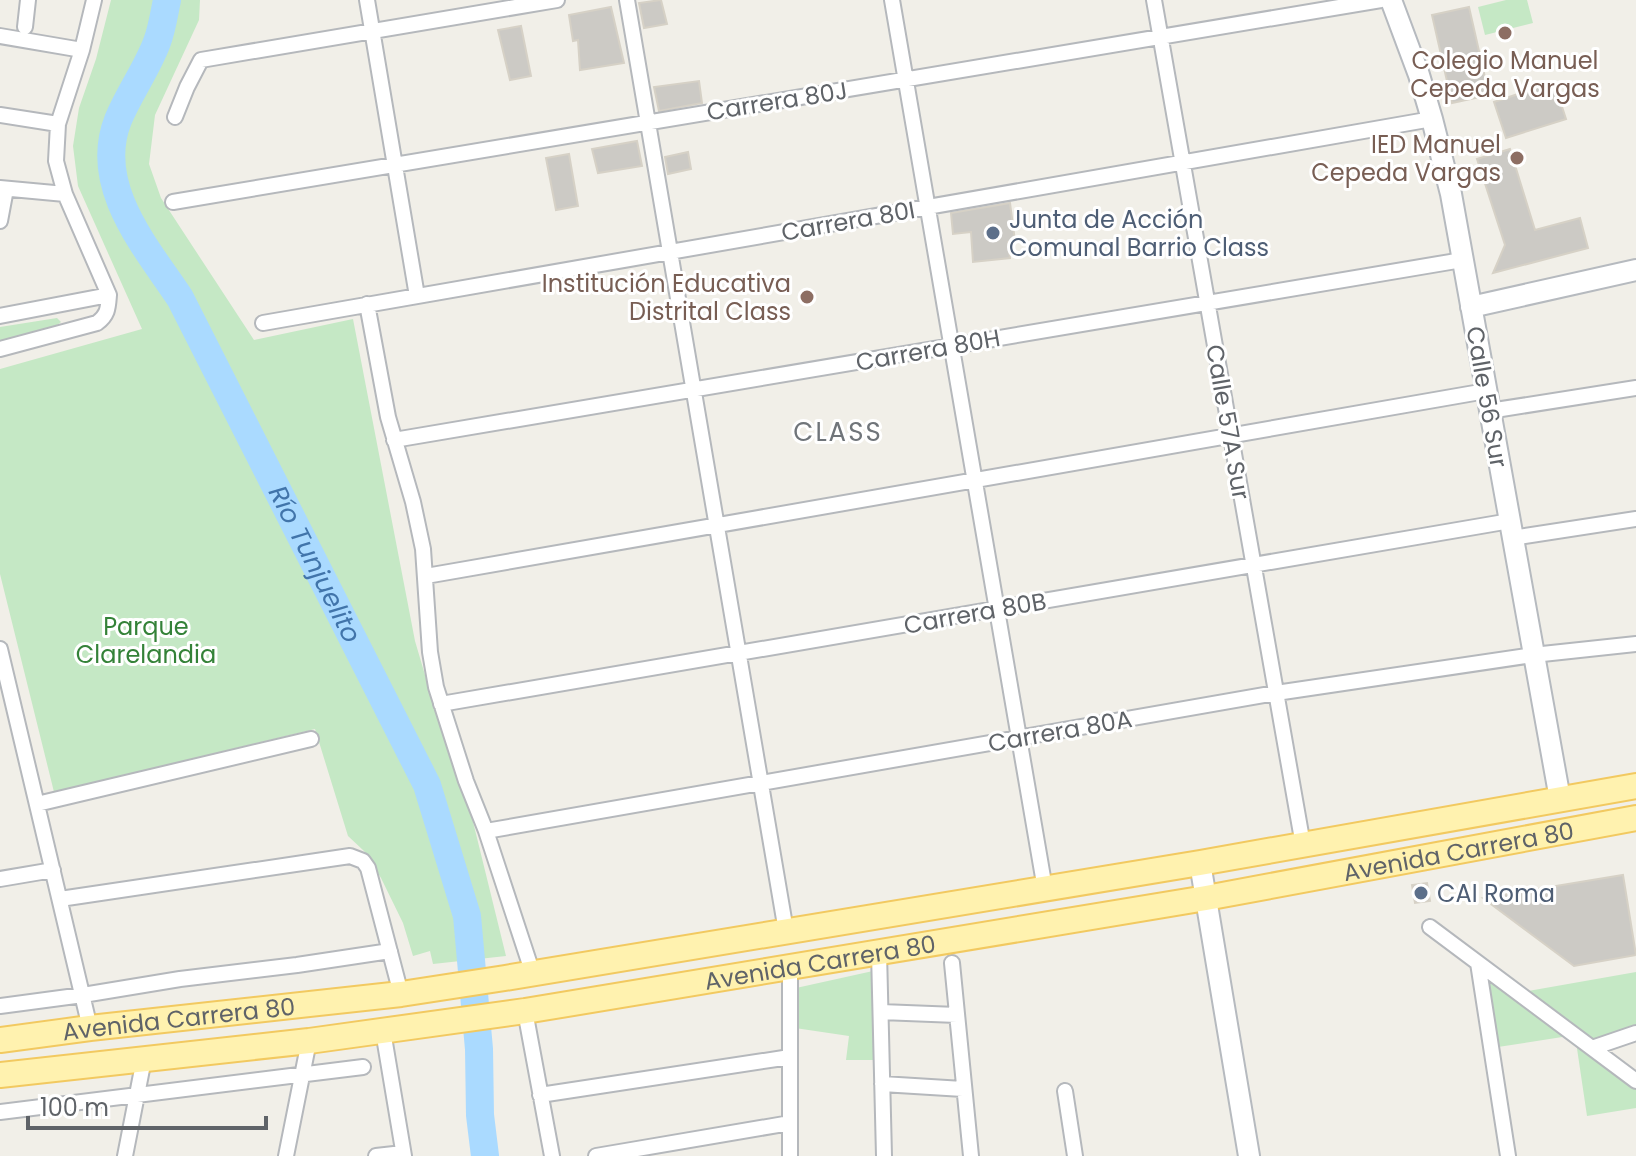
<svg xmlns="http://www.w3.org/2000/svg" width="1636" height="1156" font-family="Poppins,sans-serif">
<rect width="100%" height="100%" fill="#f1efe8"/>
<path fill="#c5e8c5" d="M111,0H200L199,20L155,115L149,164L161,198L254,340L353,319L415,641L435,709L452,748L463,781L506,956L433,964L430,951L413,956L403,923L381,878L364,851L348,836L315,729L54,792L0,574V369L142,329L78,186L73,146L79,108L96,59Z
M1506,0H1527L1533,23L1485,35L1478,7Z
M57,318L61,322L56,326L0,341V327Z
M873,971L875,1060H846L849,1036L795,1028L796,988Z
M1636,972V1033L1593,1048L1636,1081V1108L1587,1116L1575,1035L1498,1047L1486,975L1511,994Z"/>
<g fill="none" stroke-linecap="round" stroke-linejoin="round">
<path stroke="#aadaff" stroke-width="28" id="s1" d="M167,0C164,14 162,29 157,42C147,69 129,93 118,120C92,186 146,247 180,298L427,785L467,916L479,1049L480,1115L485,1156"/>
</g>
<path fill="#cccac5" stroke="#d6d1c6" stroke-width="2" d="M661,0L667,24L644,28L639,3Z
M611,7L624,63L580,70L578,40L573,41L569,15Z
M1469,7L1489,95L1452,103L1432,15Z
M521,26L531,76L510,80L498,30Z
M699,81L702,103L659,111L654,87Z
M1554,82L1566,119L1506,138L1494,102Z
M637,141L642,166L598,173L592,149Z
M1510,149L1535,230L1580,218L1588,248L1493,273L1505,245L1477,159Z
M688,152L691,169L668,174L665,157Z
M569,154L578,206L556,210L546,158Z
M1010,203L1015,241L1008,242L1010,258L973,262L971,232L953,234L951,213Z
M1623,875L1636,955L1574,966L1483,898Z
M1427,883L1430,901L1415,903L1412,885Z"/>
<g fill="none" stroke-linecap="round" stroke-linejoin="round">
<g stroke="#b5b8bc" stroke-width="18">
<path id="street" d="M367,0L417,296
M627,0L786,931
M892,0L1045,889
M1154,0L1303,845
M25,27L28,0
M0,36L82,50
M0,115L58,124
M175,117L187,87L201,60L557,0
M0,188L65,194
M173,202L1381,0
M0,221L6,189
M367,304L388,417L413,502L423,549L430,652L436,687L466,781L486,831L533,974
M0,316L109,295
M263,323L1432,119
M0,349L97,323C108,315 108,308 109,295L65,194L56,161L58,124L82,50L94,0
M1489,411L1636,388
M394,440L1462,260
M1512,538L1636,519
M426,576L1486,391
M0,649L90,1028
M441,704L1510,521
M37,804L311,739
M486,831L1276,693L1533,655L1636,644
M0,879L53,870
M60,899L350,856L363,861L368,868L401,994
M1430,927L1636,1081
M879,952L884,1156
M952,963L971,1156
M1478,963L1508,1156
M790,967V1156
M0,1006L83,995L180,979L297,965L390,951
M525,1011L552,1156
M881,1012L957,1015
M383,1031L404,1156
M1592,1048L1636,1033
M882,1084L963,1089
M1065,1091L1075,1156
M540,1095L790,1057
M0,1112L363,1067
M125,1156L144,1059
M286,1156L309,1041
M376,1156L403,1153
M596,1156L790,1123"/>
</g>
<g stroke="#b6babf" stroke-width="24">
<path id="secondary" d="M1391,0L1419,75L1432,119L1451,194L1560,799
M1471,307L1636,270
M1200,863L1249,1156"/>
</g>
<g stroke="#f2c960" stroke-width="28">
<g id="primary">
<path id="s2" d="M0,1040L90,1028L401,994L505,978L1200,863L1636,786"/>
<path id="s3" d="M0,1075L309,1041L525,1011L1206,898L1636,818"/>
</g>
</g>
<use href="#street" stroke="#fff" stroke-width="14"/>
<use href="#secondary" stroke="#fff" stroke-width="20"/>
<use href="#primary" stroke="#fff2af" stroke-width="24"/>
</g>
<g fill="#8d6e63" stroke="#fff" stroke-width="3">
<circle cx="1505" cy="33" r="8"/>
<circle cx="1517" cy="158" r="8"/>
<circle cx="807" cy="297" r="8"/>
</g>
<g fill="#5c6f8a" stroke="#fff" stroke-width="3">
<circle cx="993" cy="233" r="8"/>
<circle cx="1421" cy="893" r="8"/>
</g>
<g text-anchor="middle" dominant-baseline="central" stroke-width="6" stroke-linejoin="round" paint-order="stroke">
<g font-size="24" fill="#785e54" stroke="#fff" text-anchor="end">
<text x="1505" y="60" text-anchor="middle">Colegio Manuel<tspan x="1505" dy="28">Cepeda Vargas</tspan></text>
<text x="1501" y="144">IED Manuel<tspan x="1501" dy="28">Cepeda Vargas</tspan></text>
<text x="791" y="283">Institución Educativa<tspan x="791" dy="28">Distrital Class</tspan></text>
</g>
<g font-size="24" fill="#5f6368" stroke="#fff">
<text transform="translate(777 101) rotate(-9)">Carrera 80J</text>
<text transform="translate(848 221) rotate(-10)">Carrera 80I</text>
<text transform="translate(928 350) rotate(-10)">Carrera 80H</text>
<text transform="translate(1487 397) rotate(80)">Calle 56 Sur</text>
<text transform="translate(1228 422) rotate(80)">Calle 57A Sur</text>
<text transform="translate(975 613) rotate(-10)">Carrera 80B</text>
<text transform="translate(1060 731) rotate(-10)">Carrera 80A</text>
<text stroke="none"><textPath href="#s3" startOffset="1476">Avenida Carrera 80</textPath></text>
<text stroke="none"><textPath href="#s3" startOffset="828">Avenida Carrera 80</textPath></text>
<text stroke="none"><textPath href="#s2" startOffset="180">Avenida Carrera 80</textPath></text>
</g>
<g font-size="24" fill="#4e5e75" stroke="#fff" text-anchor="start">
<text x="1009" y="219">Junta de Acción<tspan x="1009" dy="28">Comunal Barrio Class</tspan></text>
<text x="1437" y="893">CAI Roma</text>
</g>
<g font-size="24" fill="#348238" stroke="#fff">
<text x="146" y="626">Parque<tspan x="146" dy="28">Clarelandia</tspan></text>
</g>
<g font-size="26" letter-spacing="2" fill="#70757a" stroke="#fff">
<text x="838" y="432">CLASS</text>
</g>
<g font-size="26" font-style="italic" fill="#4174aa" stroke="#fff">
<text stroke="none"><textPath href="#s1" startOffset="626">Río Tunjuelito</textPath></text>
</g>
</g>
<path d="M28 1116v12h238v-12" fill="none" stroke="#5f6368" stroke-width="4"/>
<text x="40" y="1116" font-size="24" fill="#5f6368" stroke="#ffffff" stroke-width="6" paint-order="stroke">100 m</text>
</svg>
